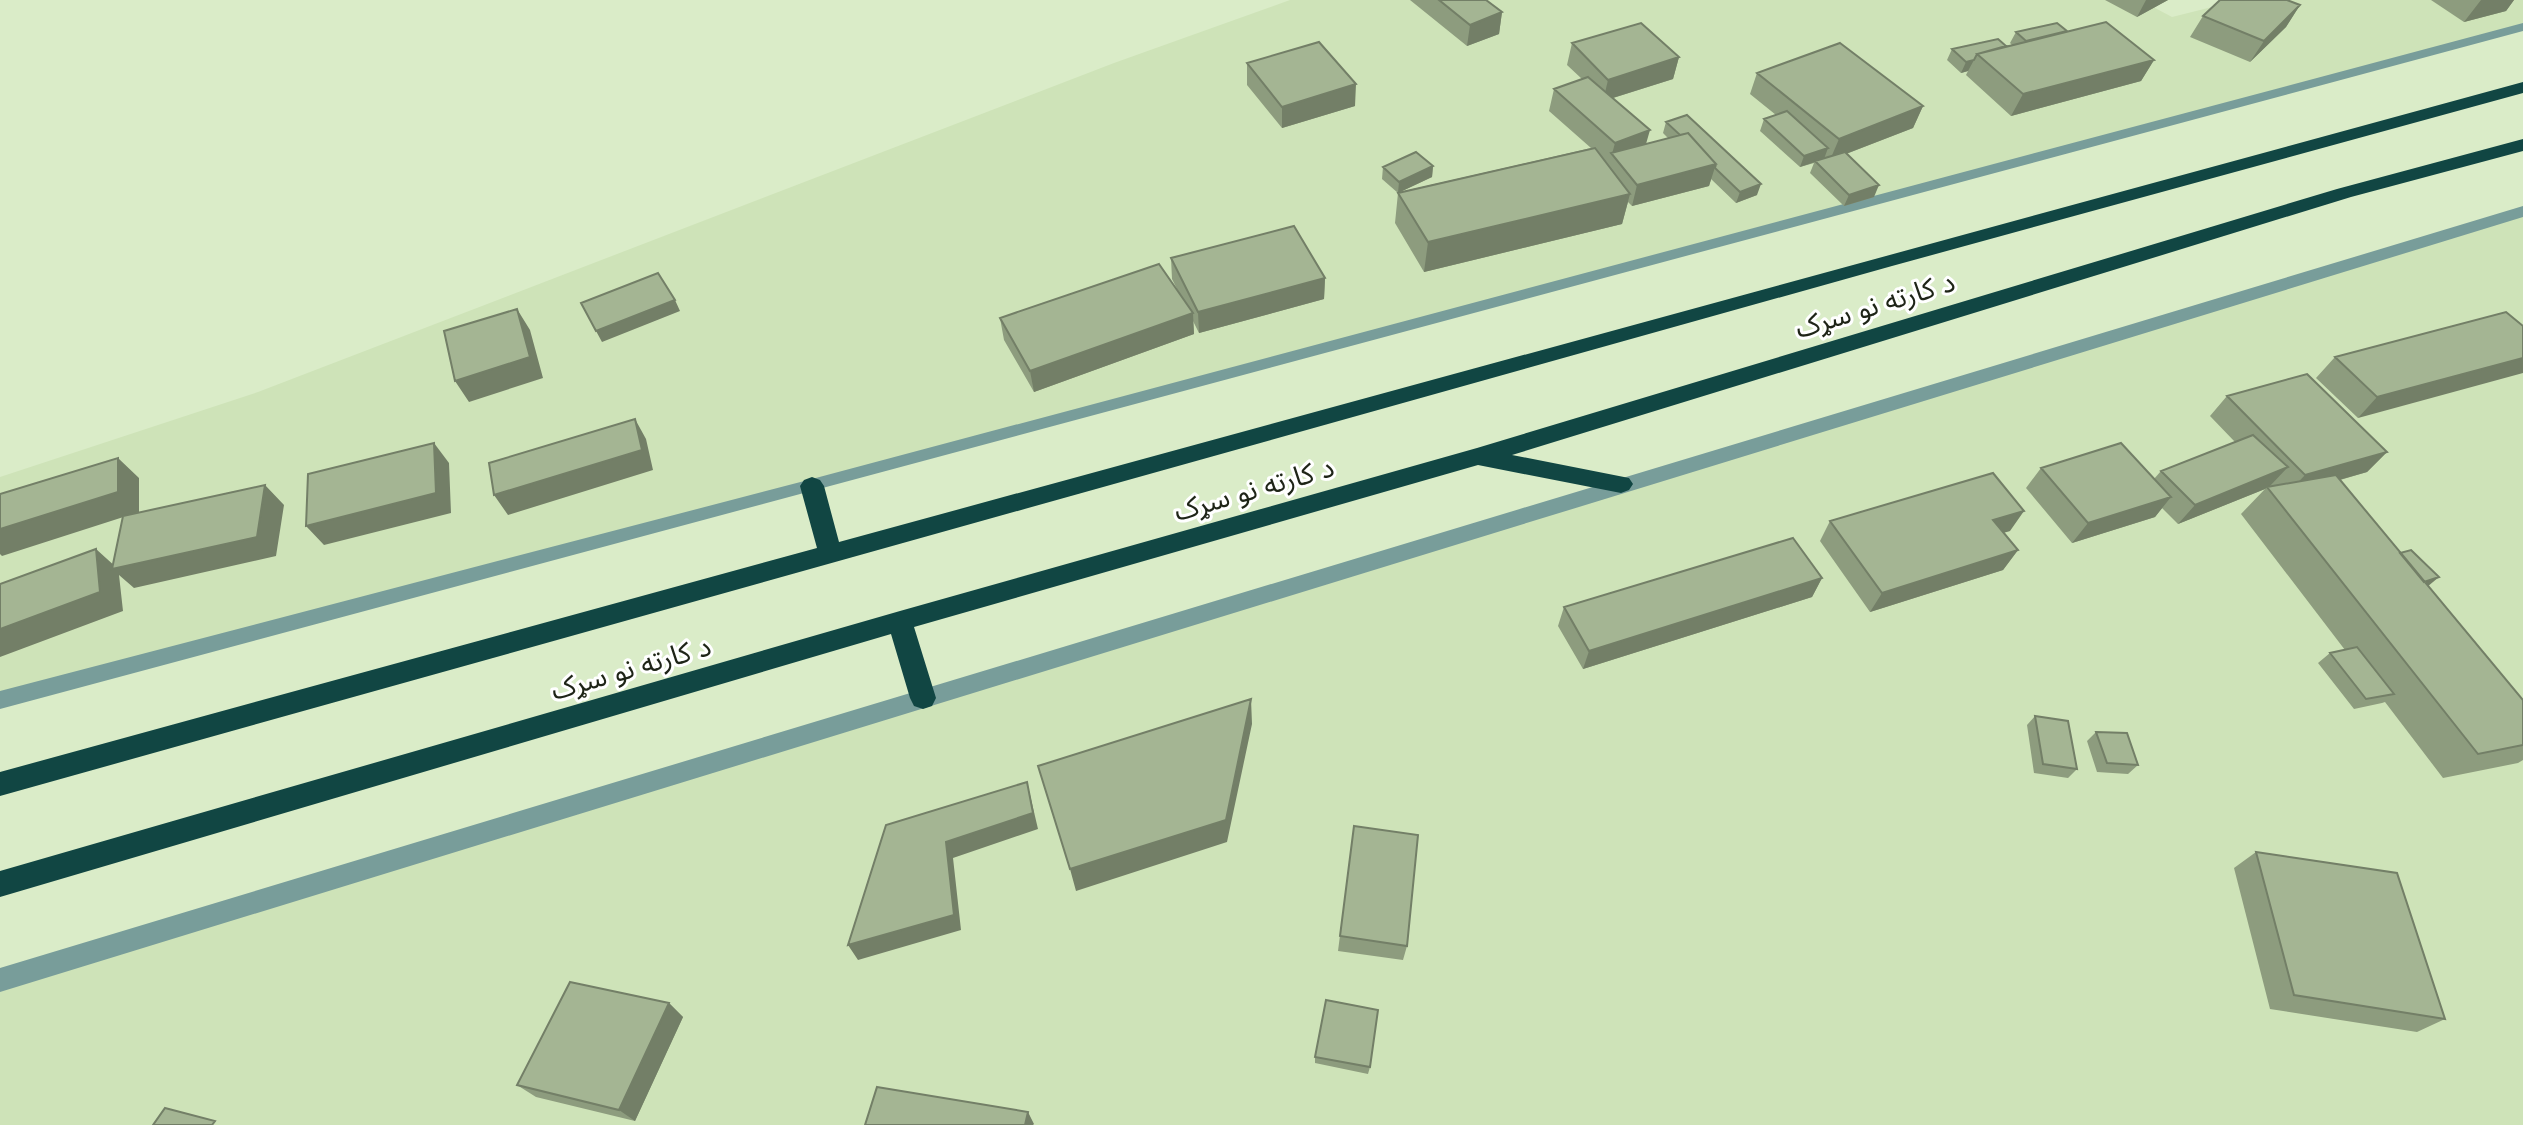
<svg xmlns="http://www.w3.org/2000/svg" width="2523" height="1125" font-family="Helvetica,'Noto Sans Arabic',sans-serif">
<rect width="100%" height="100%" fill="#daecc8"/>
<path fill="#cee3b8" d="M1290,0H2140L2172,17L2240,0H2523V27L0,700V477L258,392L1114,63Z
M2523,211V1125H0V980Z"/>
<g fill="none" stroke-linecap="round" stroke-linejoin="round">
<path fill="#789d9a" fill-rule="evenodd" d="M2523,23V31L0,709V691L812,479Z
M2523,206V217L0,992V968Z"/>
<path fill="#114643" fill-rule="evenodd" d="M2523,82V93L1892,266L0,796V772L817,548L800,486L804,480L812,477L820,480L824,486L839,542Z
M2523,139V151L2351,197L1512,455L1629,478L1633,484L1629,490L1621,493L1478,465L914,627L936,698L932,706L923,709L914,706L910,698L891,634L0,897V871L900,611L1477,448L2337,189Z"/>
</g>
<path fill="#8d9c7e" d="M1410,0H1486L1502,12L1499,34L1467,46Z
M2105,0H2168L2137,17Z
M2431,0H2514L2506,11L2464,22Z
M2300,5L2286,27L2250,62L2190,37L2203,16Z
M2067,31L2154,60L2141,81L2011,116L1966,75L1968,71L1961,73L1947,60L1952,49L2012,45L2010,43L2016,32Z
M1572,43L1679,57L1673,79L1613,98L1646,144L1668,138L1663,133L1666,122L1757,195L1736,203L1711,179L1709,186L1632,206L1628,202L1622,224L1424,272L1395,223L1398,193L1382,179L1383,167L1433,166L1432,177L1400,192L1591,148L1549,111L1554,89L1582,79L1567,65Z
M1247,63L1355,106L1282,128L1247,85Z
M1757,73L1923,106L1913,128L1846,154L1874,197L1844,206L1810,173L1814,163L1800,167L1760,131L1764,119L1776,115L1750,94Z
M1171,258L1325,278L1324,299L1199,333L1193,321L1194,334L1034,392L1004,340L1000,318L1180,295L1172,279Z
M2506,312L2358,418L2316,378L2335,357Z
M2227,396L2387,452L2367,472L2340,480L2523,700V760L2518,763L2443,778L2385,702L2382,703L2354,709L2318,663L2330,653L2345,650L2241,514L2265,489L2178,524L2162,508L2155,517L2072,543L2026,488L2041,468L2154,479L2161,471L2235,442L2210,416Z
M1830,521L2010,531L2003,532L2018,550L2003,570L1870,612L1820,541Z
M1822,578L1812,597L1583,669L1558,626L1564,607Z
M2035,716L2077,769L2068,778L2034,773L2027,725Z
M2096,732L2138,765L2128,774L2097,772L2087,741Z
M1354,826L1407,946L1403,960L1338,951Z
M2256,852L2445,1019L2417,1032L2270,1009L2234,868Z
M669,1003L683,1017L635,1121L536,1097L517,1085Z
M1315,1057L1370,1067L1368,1074L1315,1063Z"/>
<path fill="#737f67" d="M2146,0H2168L2137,17Z
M2481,0H2514L2506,11L2464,22Z
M2300,5L2286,27L2250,62L2264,41Z
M1502,12L1499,34L1467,46L1470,25Z
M1679,57L1673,79L1603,101L1608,80Z
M1974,60L1968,71L1961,73L1966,62Z
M2154,60L2141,81L2011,116L2023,94Z
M1356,84L1355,106L1282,128V107Z
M1923,106L1913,128L1830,160L1839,139Z
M1650,130L1644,151L1612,154L1615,143Z
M1828,148L1824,159L1800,167L1804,156Z
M1716,164L1709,186L1632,206L1637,185Z
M1433,166L1432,177L1398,193L1399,182Z
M1761,184L1757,195L1736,203L1740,192Z
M1879,185L1874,197L1844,206L1849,195Z
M1630,194L1622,224L1424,272L1428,242Z
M1325,278L1324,299L1199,333L1198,312Z
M675,300L680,311L602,342L596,331Z
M517,309L530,330L543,378L469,402L455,381Z
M1193,313L1194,334L1034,392L1030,371Z
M2523,358V373L2358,418L2377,397Z
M635,419L646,439L653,470L508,515L494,495Z
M434,443L449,463L451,513L324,545L306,526Z
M2387,452L2367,472L2286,495L2305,475Z
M118,458L139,478V512L2,556L0,554V529Z
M2288,467L2269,487H2267L2265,489L2178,524L2195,505Z
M265,485L284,505L276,556L134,588L119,575L123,611L0,657V629L96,549L117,568Z
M2171,497L2155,517L2072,543L2088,523Z
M2024,511L2010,531L1979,540L1993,520Z
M2018,550L2003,570L1870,612L1882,593Z
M2439,577L2427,587L2406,588Z
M1822,578L1812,597L1583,669L1589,651Z
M1251,699L1252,724L1227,842L1076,891L1070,869Z
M1027,782L1038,829L953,858L961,930L858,960L848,945L946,842Z
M669,1003L683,1017L635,1121L619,1110Z
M1028,1112L1034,1124L1033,1125H1025Z"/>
<path fill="#a4b593" stroke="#737f67" stroke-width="2" d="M1439,0H1486L1502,12L1470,25Z
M2220,0H2287L2300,5L2264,41L2203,16Z
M2106,22L2154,60L2023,94L1977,54Z
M1641,23L1679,57L1608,80L1572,43Z
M2057,23L2067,31L2026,41L2016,32Z
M1998,39L2006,46L1977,54L1974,60L1966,62L1952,49Z
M1319,42L1356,84L1282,107L1247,63Z
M1840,43L1923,106L1839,139L1757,73Z
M1588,77L1650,130L1615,143L1554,89Z
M1787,111L1828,148L1804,156L1764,119Z
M1687,115L1761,184L1740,192L1715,168L1716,164L1688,133L1680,135L1666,122Z
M1688,133L1716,164L1637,185L1611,153Z
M1595,148L1630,194L1428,242L1398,193Z
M1416,152L1433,166L1399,182L1383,167Z
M1845,152L1879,185L1849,195L1815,161Z
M1294,226L1325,278L1198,312L1171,258Z
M1159,264L1193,313L1030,371L1000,318Z
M658,273L675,300L596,331L581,303Z
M517,309L530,357L455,381L444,331Z
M2506,312L2523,326V358L2377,397L2335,357Z
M2307,374L2387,452L2305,475L2227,396Z
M635,419L642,450L494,495L489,463Z
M2253,435L2288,467L2195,505L2161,471Z
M434,443L436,493L306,526L308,474Z
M2121,443L2171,497L2088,523L2041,468Z
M118,458V492L0,529V494Z
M1993,473L2024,511L1993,520L2018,550L1882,593L1830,521Z
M2336,475L2523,700V745L2478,754L2267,487Z
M265,485L257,537L112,569L123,516Z
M1793,538L1822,578L1589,651L1564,607Z
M96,549L100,592L0,629V584Z
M2411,550L2439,577L2424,582L2400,553Z
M2357,647L2394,694L2366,699L2330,653Z
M1251,699L1226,820L1070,869L1038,766Z
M2035,716L2068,721L2077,769L2043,764Z
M2096,732L2127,733L2138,765L2107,763Z
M1027,782L1033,813L946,842L954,915L848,945L886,825Z
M1354,826L1418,835L1407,946L1340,936Z
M2256,852L2397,873L2445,1019L2294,995Z
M570,982L669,1003L619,1110L517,1085Z
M1326,1000L1378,1010L1370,1067L1315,1057Z
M877,1087L1028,1112L1025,1125H865Z
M165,1108L215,1121L212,1125H153Z"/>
<g text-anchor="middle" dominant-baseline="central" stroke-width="6" stroke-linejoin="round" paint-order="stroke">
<g font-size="28" fill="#1e2417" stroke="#fff">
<text transform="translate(1875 305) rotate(-17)">د کارته نو سړک</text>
<text transform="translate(1254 489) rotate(-16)">د کارته نو سړک</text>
<text transform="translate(631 668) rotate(-16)">د کارته نو سړک</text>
</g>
</g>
</svg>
